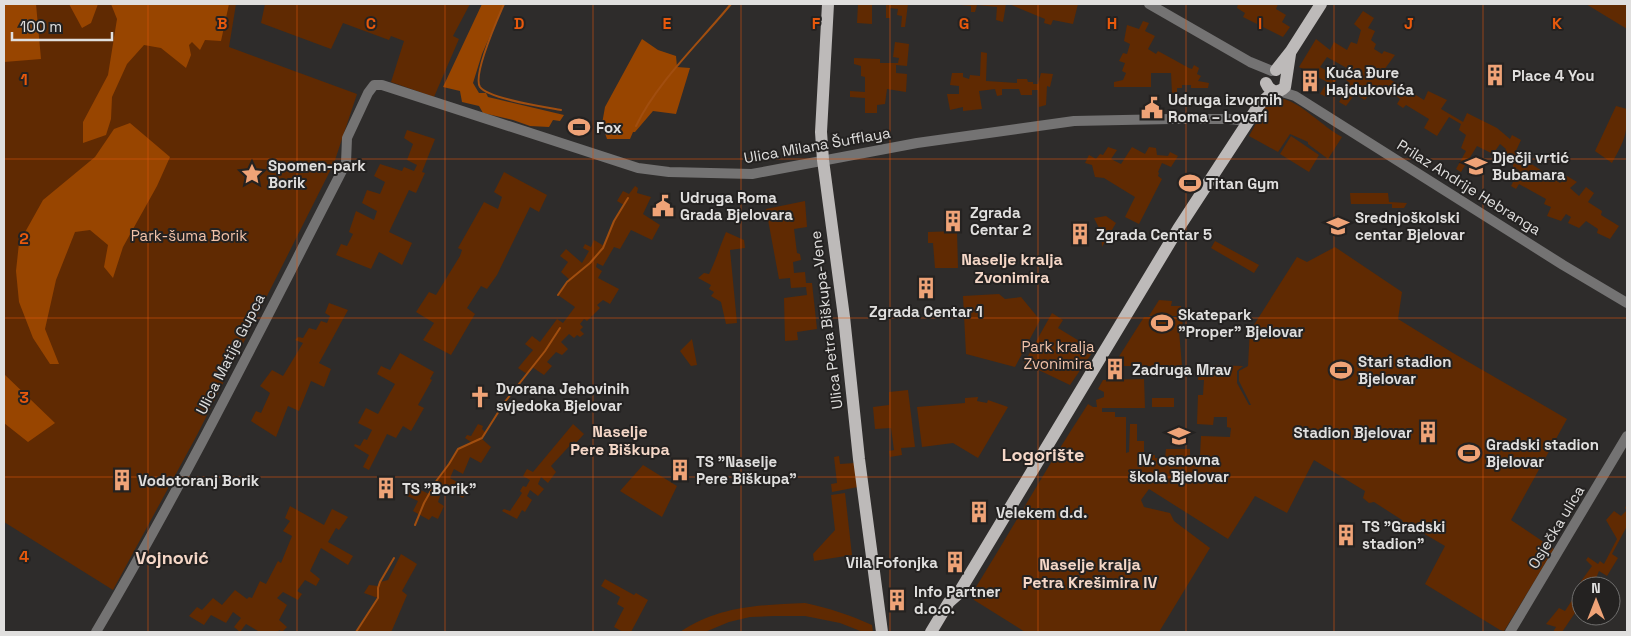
<svg xmlns="http://www.w3.org/2000/svg" width="1631" height="636" font-family="'Space Grotesk',sans-serif">
<rect width="100%" height="100%" fill="#2e2c2b"/>
<path fill="#602a02" d="M4,4H236L229,47L357,94L334,163L197,435L113,590L4,522Z
M265,4H470L453,36L459,39L434,97L391,82L404,41L391,36L389,40L343,23L331,49L261,23Z
M858,4H872V24L857,23Z
M886,4H908L905,27H901L902,16L897,15L898,9L890,8V18H886Z
M961,4H1006L1003,22L996,20L997,7L977,5L975,12H971V6L961,5Z
M1009,4H1078L1073,24L1053,20L1051,25L1044,23L1045,19Z
M1238,4H1278L1276,9L1286,15L1282,22L1290,27L1283,37L1243,17L1245,13L1237,8Z
M1586,4H1627V29Z
M1363,11L1374,18L1368,28L1375,31L1371,40L1376,44L1374,49L1382,54L1384,51L1395,55L1381,74L1424,100L1428,91L1447,100L1441,109L1463,122L1467,113L1497,128L1510,139L1512,135L1521,140L1515,153L1560,183L1567,176L1577,182L1570,188L1579,196L1586,187L1594,193L1588,202L1602,211L1601,215L1619,226L1610,239L1597,233L1598,229L1586,221L1579,228L1568,223L1571,217L1566,214L1561,221L1547,216L1551,207L1544,204L1546,199L1519,184L1516,189L1511,186L1519,170L1513,167V164L1501,158L1506,149L1500,144L1493,154L1477,146L1461,172L1456,169L1466,151L1461,148L1466,135L1459,130L1461,124L1449,117L1437,136L1424,128L1429,119L1406,105L1403,108L1397,104L1400,99L1395,95L1393,97L1375,87L1365,100L1355,94L1346,106L1339,102L1350,83L1346,80L1352,71L1327,57L1320,67L1338,77L1327,97L1320,94L1327,82L1299,67L1316,39L1330,50L1334,42L1347,50L1351,42L1357,44L1361,30L1354,24Z
M1143,21L1149,23L1145,31L1155,36L1148,49L1156,54L1158,51L1189,68L1192,69L1194,65L1199,68L1197,74L1201,76L1198,81L1209,83L1208,88H1191V85H1182V88H1177V93H1172L1171,73H1151V87H1114V82L1123,80L1126,73L1122,71L1125,63L1119,61L1123,53L1127,54L1130,44L1124,41L1127,25L1139,29Z
M895,42L909,44L907,66L896,65V73L907,74L906,92L887,89L885,104L877,105V113H865V98L850,97V91L865,92V77L861,76V66L854,64V58L880,59V63H898L899,58L893,57Z
M981,52L987,53L986,81L1017,83V79H1027L1028,82H1033V84H1038L1041,73L1053,74L1050,87L1047,86L1046,105L1039,107L1038,90H1032V95H1021L1019,89H1002V95L997,96L995,89L979,91L982,109L963,111V107L950,110L947,94H959V86L950,85L952,73H963V77L969,79L970,75L980,76Z
M1279,98C1299,100 1324,128 1342,137L1328,159L1308,144V142L1290,134L1278,152L1249,136L1267,104Z
M1616,106L1627,109C1627,136 1625,139 1612,163L1595,151Z
M407,130L435,139L422,172L425,173L416,193L409,190L389,232L412,243L402,265L379,252L371,269L336,255L341,244L347,246L353,234L349,232L356,211L374,220L377,211L362,203L367,190L380,194L385,182L374,176L380,164L402,171L404,167L414,171L417,165L407,160L413,144L404,138Z
M1291,136L1319,155L1309,172L1280,154Z
M1108,147L1117,150L1111,159L1121,164L1132,147L1145,154L1149,147L1156,148L1157,155L1168,156L1170,152L1178,156L1171,167L1162,163L1158,172L1159,173L1158,176L1162,179L1139,224L1125,217L1135,197L1104,178L1095,177L1092,165L1085,163L1089,155L1096,159L1100,154L1103,155Z
M504,172L547,195L539,212L530,207L497,275L487,289L481,286L467,308L475,314L451,355L423,340L434,323L416,312L429,292L436,295L460,256L462,250L458,248L484,202L498,209L502,197L494,192Z
M635,186L638,188L637,193L651,197L643,214L660,225L652,240L631,230L620,249L614,247L603,266L597,263L596,267L602,271L598,278L619,289L610,304L603,300L597,305L600,308L587,321L584,319L580,324L583,327L580,330L584,334L580,337L577,335L574,338L569,334L561,342L568,349L562,355L556,352L547,362L552,366L544,375L532,367L527,374L518,368L533,350L525,344L532,336L540,342L557,319L563,323L575,307L558,295L570,280L561,272L568,262L560,256L566,249L582,263L589,251L583,248L585,244L591,247L594,240L604,246L614,221L624,205L617,201L623,191L629,194Z
M1350,193H1388L1389,202L1407,203L1404,208H1392V204H1351Z
M805,201L807,227L794,229L797,253L800,254L801,260L793,262L794,273L805,272L806,283H812L817,329L797,332L798,340L785,341L784,298L807,295L806,287L791,288L790,278L779,279L766,209Z
M1106,216L1116,223L1102,247L1101,232L1094,218Z
M957,231L958,268H935L933,243H928V232Z
M726,232L744,240L745,248L730,250L737,323L726,324L721,302L711,296L714,292L709,289L711,285L698,278L704,273L709,274C716,260 720,246 726,232Z
M1215,241L1259,265L1254,273L1211,248Z
M1335,247L1402,292L1398,319L1453,353L1567,419L1511,520L1554,549L1504,631L1500,630L1425,584L1445,546L1411,526L1404,524L1402,520L1374,502L1369,503L1363,498L1365,491L1314,460L1287,513L1255,496L1228,539L1149,489L1141,500L1144,507L1170,513L1174,521L1210,548L1159,632H1025L974,600L973,592C1012,529 1048,465 1088,404L1093,407H1097L1096,400L1104,397V392L1098,389L1103,380L1144,379L1145,408H1102V412H1115V417H1126V453L1129,452L1130,424H1137V441H1144V455H1155V458H1165L1166,449H1190V456H1200L1201,436L1230,437L1231,428L1227,427V417H1214L1213,425L1197,424L1198,395H1203L1204,380H1198L1199,365L1243,366L1237,371V383L1249,405H1251L1239,381V371L1248,366L1250,328H1252L1297,257L1307,262Z
M999,294L1005,299L1021,297L1040,320L1015,367L966,354L963,296Z
M1159,300L1172,301L1171,306H1181V316H1149Z
M329,303L348,310L319,363L331,369L324,387L311,381L299,411L288,406L276,437L251,421L256,411L261,413L270,393L260,386L272,370L283,376L303,343L295,340L298,337L303,338L309,328L316,330L321,321L327,323L330,316L325,313Z
M1052,313L1063,320L1058,328L1094,350L1070,385L1024,363Z
M1144,317H1183L1182,331H1179L1182,366H1113Z
M692,339L697,365L691,366L680,351Z
M400,353L434,372L430,379L432,380L418,405L424,408L411,431L403,426L396,438L387,434L369,470L363,467L369,455L354,446L355,444L360,446L364,439L367,440L372,430L358,423L366,408L378,414L395,384L377,374L381,366L390,370Z
M908,390L915,447L901,448L902,455L890,457L889,451L894,450L891,428L875,429L873,407L889,405V392Z
M978,397L977,401L987,403L988,400L1008,407L978,458L953,443L922,447L917,407L965,403V398Z
M1152,398H1174V407H1152Z
M478,424L483,426L482,429L486,433L482,439L491,447L481,463L470,457L463,474L454,469L450,478L459,483L457,487L466,493L463,498L443,487L438,502L444,506L438,519L432,516L429,520L413,511L418,501L405,495L412,486L429,494L458,449L469,445L471,442L465,438L467,435L471,436Z
M573,424L584,434L576,443L574,441L551,466L556,472L548,483L541,477L538,484L544,489L538,496L530,490L527,496L532,500L525,512L522,510L517,519L502,511L504,509L510,511L522,493L520,491L523,486L526,487L530,480L523,476L527,469L533,472Z
M839,456L840,464L855,463L858,487L832,492L831,484L837,483L834,457Z
M643,465L677,486L662,517L620,491Z
M845,493L852,555L814,561L813,554L835,530L831,495Z
M1627,504V526L1612,554L1618,558L1607,576L1599,571L1593,586L1581,587L1579,584L1592,566L1586,560L1588,557L1598,564L1600,561L1604,564L1617,539L1606,520L1614,511L1621,516L1627,510L1625,508Z
M290,506L324,525L332,509L348,517L339,530L336,528L328,542L353,556L348,565L321,548L310,571L320,579L316,586L305,580L297,591L302,594L298,600L283,592L277,598L287,605L279,620L287,627L282,632L279,630L278,632H257L258,631L246,624L240,632L234,627L241,618L233,612L226,623L211,615L204,625L189,616L197,607L202,610L213,598L222,605L235,590L247,599L249,597L252,598L260,581L266,584L278,561L281,563L292,536L283,531L290,521L285,518Z
M401,554L417,564L402,591L407,595L393,628L391,632H356L378,598L364,593L369,585L378,586L380,582L388,580Z
M605,579L634,595L636,593L648,600L631,632H623L614,627L624,608L617,604L620,597L601,586Z
M1581,593V604L1562,632H1553L1556,627L1546,624L1559,608L1565,611L1576,594L1579,596Z
M805,603C829,608 850,615 872,625L873,632H863L840,623L805,616H774L750,617L729,622L705,632H680C719,606 759,605 805,603Z"/>
<path fill="#984500" d="M4,4H36L41,59L4,62Z
M69,4H98L91,23L82,28Z
M111,4H229L221,41L205,40L200,50L192,42L189,45L191,55L186,68L161,48L144,45L127,64L112,97L111,119L106,135L83,143V122L108,75L117,19Z
M482,4H504L482,54L473,83L479,93H486L488,97L564,115L560,121L553,120L549,127L530,126L513,120L483,113L479,106L462,102L460,91L443,87Z
M642,39L658,50L676,56L677,67L690,68L676,114L653,111L635,132H633L630,139H607L602,124L605,107Z
M130,123L170,157L157,186L123,247L113,278L104,267L108,245L90,230L75,232L56,280L45,329L59,364H50L33,338L19,302L16,271L19,243L43,200L95,157L114,129Z
M4,374L55,423L28,442L4,423Z"/>
<g fill="none" stroke-linecap="round" stroke-linejoin="round">
<path stroke="#a14e0f" stroke-width="2" d="M504,4C498,18 472,75 480,87C489,99 545,107 561,110
M636,126C657,82 700,42 731,4
M558,295L567,282L590,263L603,248L614,221L628,198
M415,525L424,503L437,480L449,464L458,449L482,438L504,403L545,351L560,328
M356,632L378,598V588L380,582L394,558"/>
<path stroke="#747373" stroke-width="10" d="M1149,4L1250,62L1272,71
M1279,91L1295,96L1563,265L1627,303
M96,632C186,480 265,320 346,163L347,138L368,93L374,85H382L638,168L669,172L752,174L917,143L1074,121L1171,119H1229L1248,121
M1510,632L1627,436"/>
<path stroke="#bdbab9" stroke-width="12" d="M828,4L821,132L823,160L844,317L859,459L882,632
M1276,70L1291,51L1321,4
M1266,83C1270,92 1278,94 1285,87L1290,54
M931,632L949,602L958,594L1178,229L1259,105L1274,91"/>
</g>
<path fill="none" stroke="#e8590c" stroke-width="1" stroke-opacity="0.55" d="M148,4V632M297,4V632M445,4V632M593,4V632M741,4V632M890,4V632M1038,4V632M1186,4V632M1334,4V632M1483,4V632M4,159H1627M4,318H1627M4,477H1627"/>
<defs>
<g id="building-bare" transform="scale(1.725)"><path d="M-4-6H4V6H1V3H-1V6H-4ZM-2.5-4.3h1.7v1.8h-1.7ZM.8-4.3h1.7v1.8H.8ZM-2.5-1h1.7V.8h-1.7ZM.8-1h1.7V.8H.8Z" fill="#efa377" stroke="#242221" stroke-width="2.5" paint-order="stroke"/></g>
<g id="civic-bare" transform="scale(1.725)"><path d="M-.6-6.5H3V-4.5H.6V-3L4-1V1h2V6H-6V1h2V-1L-.6-3ZM-1.2 2.5V6h2.4V2.5Z" fill="#efa377" stroke="#242221" stroke-width="2.5" paint-order="stroke"/></g>
<g id="stadium-bare" transform="scale(1.725)"><path d="M0-5a6.5 5 0 1 0 0 10a6.5 5 0 1 0 0-10ZM-3.5-1.8h7v3.6h-7Z" fill="#efa377" stroke="#242221" stroke-width="2.5" paint-order="stroke"/></g>
<g id="school-bare" transform="scale(1.725)"><path d="M0-5L7-2L0 1L-7-2ZM-4 1L0 2.5L4 1V4Q0 6-4 4Z" fill="#efa377" stroke="#242221" stroke-width="2.5" paint-order="stroke"/></g>
<g id="sight-bare" transform="scale(1.725)"><path d="M0-6L1.8-2.2L6-1.7L2.9 1.2L3.7 5.4L0 3.3L-3.7 5.4L-2.9 1.2L-6-1.7L-1.8-2.2Z" fill="#efa377" stroke="#242221" stroke-width="2.5" paint-order="stroke"/></g>
<g id="church-bare" transform="scale(1.725)"><path d="M-1.2-6h2.4v3.5h3.3v2.4h-3.3V6h-2.4V-.1h-3.3v-2.4h3.3Z" fill="#efa377" stroke="#242221" stroke-width="2.5" paint-order="stroke"/></g>
</defs>
<g fill-rule="evenodd">
<use href="#building-bare" x="1495" y="75"/>
<use href="#building-bare" x="1310" y="81"/>
<use href="#civic-bare" x="1152" y="108"/>
<use href="#stadium-bare" x="579" y="127"/>
<use href="#school-bare" x="1476" y="166"/>
<use href="#sight-bare" x="252" y="174"/>
<use href="#stadium-bare" x="1190" y="183"/>
<use href="#civic-bare" x="663" y="206"/>
<use href="#building-bare" x="953" y="221"/>
<use href="#school-bare" x="1338" y="226"/>
<use href="#building-bare" x="1080" y="234"/>
<use href="#building-bare" x="926" y="288"/>
<use href="#stadium-bare" x="1162" y="323"/>
<use href="#building-bare" x="1115" y="369"/>
<use href="#stadium-bare" x="1341" y="370"/>
<use href="#church-bare" x="480" y="397"/>
<use href="#building-bare" x="1428" y="432"/>
<use href="#school-bare" x="1179" y="436"/>
<use href="#stadium-bare" x="1469" y="453"/>
<use href="#building-bare" x="680" y="470"/>
<use href="#building-bare" x="122" y="480"/>
<use href="#building-bare" x="386" y="488"/>
<use href="#building-bare" x="979" y="512"/>
<use href="#building-bare" x="1346" y="535"/>
<use href="#building-bare" x="955" y="562"/>
<use href="#building-bare" x="897" y="600"/>
</g>
<g text-anchor="middle" dominant-baseline="central" stroke-width="4" stroke-linejoin="round" paint-order="stroke">
<g font-size="15" font-weight="bold" fill="#e0dfde" stroke="#242221" text-anchor="start">
<text x="1326" y="72">Kuća Đure<tspan x="1326" dy="17">Hajdukovića</tspan></text>
<text x="1512" y="75">Place 4 You</text>
<text x="1168" y="99">Udruga izvornih<tspan x="1168" dy="17">Roma – Lovari</tspan></text>
<text x="596" y="127">Fox</text>
<text x="1492" y="157">Dječji vrtić<tspan x="1492" dy="17">Bubamara</tspan></text>
<text x="268" y="165">Spomen-park<tspan x="268" dy="17">Borik</tspan></text>
<text x="1206" y="183">Titan Gym</text>
<text x="680" y="197">Udruga Roma<tspan x="680" dy="17">Grada Bjelovara</tspan></text>
<text x="970" y="212">Zgrada<tspan x="970" dy="17">Centar 2</tspan></text>
<text x="1355" y="217">Srednjoškolski<tspan x="1355" dy="17">centar Bjelovar</tspan></text>
<text x="1096" y="234">Zgrada Centar 5</text>
<text x="926" y="311" text-anchor="middle">Zgrada Centar 1</text>
<text x="1178" y="314">Skatepark<tspan x="1178" dy="17">"Proper" Bjelovar</tspan></text>
<text x="1358" y="361">Stari stadion<tspan x="1358" dy="17">Bjelovar</tspan></text>
<text x="1132" y="369">Zadruga Mrav</text>
<text x="496" y="388">Dvorana Jehovinih<tspan x="496" dy="17">svjedoka Bjelovar</tspan></text>
<text x="1412" y="432" text-anchor="end">Stadion Bjelovar</text>
<text x="1486" y="444">Gradski stadion<tspan x="1486" dy="17">Bjelovar</tspan></text>
<text x="1179" y="459" text-anchor="middle">IV. osnovna<tspan x="1179" dy="17">škola Bjelovar</tspan></text>
<text x="696" y="461">TS "Naselje<tspan x="696" dy="17">Pere Biškupa"</tspan></text>
<text x="138" y="480">Vodotoranj Borik</text>
<text x="402" y="488">TS "Borik"</text>
<text x="996" y="512">Velekem d.d.</text>
<text x="1362" y="526">TS "Gradski<tspan x="1362" dy="17">stadion"</tspan></text>
<text x="938" y="562" text-anchor="end">Vila Fofonjka</text>
<text x="914" y="591">Info Partner<tspan x="914" dy="17">d.o.o.</tspan></text>
</g>
<g font-size="15" fill="#e0dfde" stroke="#242221">
<text transform="translate(817 145) rotate(-10)">Ulica Milana Šufflaya</text>
<text transform="translate(1469 187) rotate(32)">Prilaz Andrije Hebranga</text>
<text transform="translate(826 320) rotate(-97)">Ulica Petra Biškupa-Vene</text>
<text transform="translate(230 354) rotate(-63)">Ulica Matije Gupca</text>
<text transform="translate(1556 527) rotate(-59)">Osječka ulica</text>
</g>
<g font-size="15" fill="#f1c2a9" stroke="#242221">
<text x="189" y="235">Park-šuma Borik</text>
<text x="1058" y="346">Park kralja<tspan x="1058" dy="17">Zvonimira</tspan></text>
</g>
<g font-size="16" font-weight="bold" fill="#f5d7c7" stroke="#242221">
<text x="1012" y="259">Naselje kralja<tspan x="1012" dy="18">Zvonimira</tspan></text>
<text x="620" y="431">Naselje<tspan x="620" dy="18">Pere Biškupa</tspan></text>
<text x="1090" y="564">Naselje kralja<tspan x="1090" dy="18">Petra Krešimira IV</tspan></text>
</g>
<g font-size="18" font-weight="bold" fill="#f5d7c7" stroke="#242221">
<text x="1043" y="454">Logorište</text>
<text x="172" y="557">Vojnović</text>
</g>
</g>
<g font-size="16" text-anchor="middle" font-weight="bold" fill="#e8590c" stroke="#242221" stroke-width="4" stroke-linejoin="round" paint-order="stroke">
<text x="222" y="29">B</text>
<text x="371" y="29">C</text>
<text x="519" y="29">D</text>
<text x="667" y="29">E</text>
<text x="816" y="29">F</text>
<text x="964" y="29">G</text>
<text x="1112" y="29">H</text>
<text x="1260" y="29">I</text>
<text x="1409" y="29">J</text>
<text x="1557" y="29">K</text>
<text x="24" y="85">1</text>
<text x="24" y="244">2</text>
<text x="24" y="403">3</text>
<text x="24" y="562">4</text>
</g>
<rect width="1631" height="636" fill="none" stroke="#e0dfde" stroke-width="10"/>
<g transform="translate(1596 601)"><circle r="24" fill="#242221" stroke="#6f6e6d"/>
<path d="M0-4L9 19L0 12L-9 19Z" fill="#efa377"/>
<text y="-8" font-size="14" font-weight="bold" text-anchor="middle" fill="#e0dfde">N</text>
</g>
<path d="M12 32v8h100v-8" fill="none" stroke="#e0dfde" stroke-width="2.5"/>
<text x="20" y="32" font-size="15" fill="#e0dfde" stroke="#242221" stroke-width="4" paint-order="stroke">100 m</text>
</svg>
